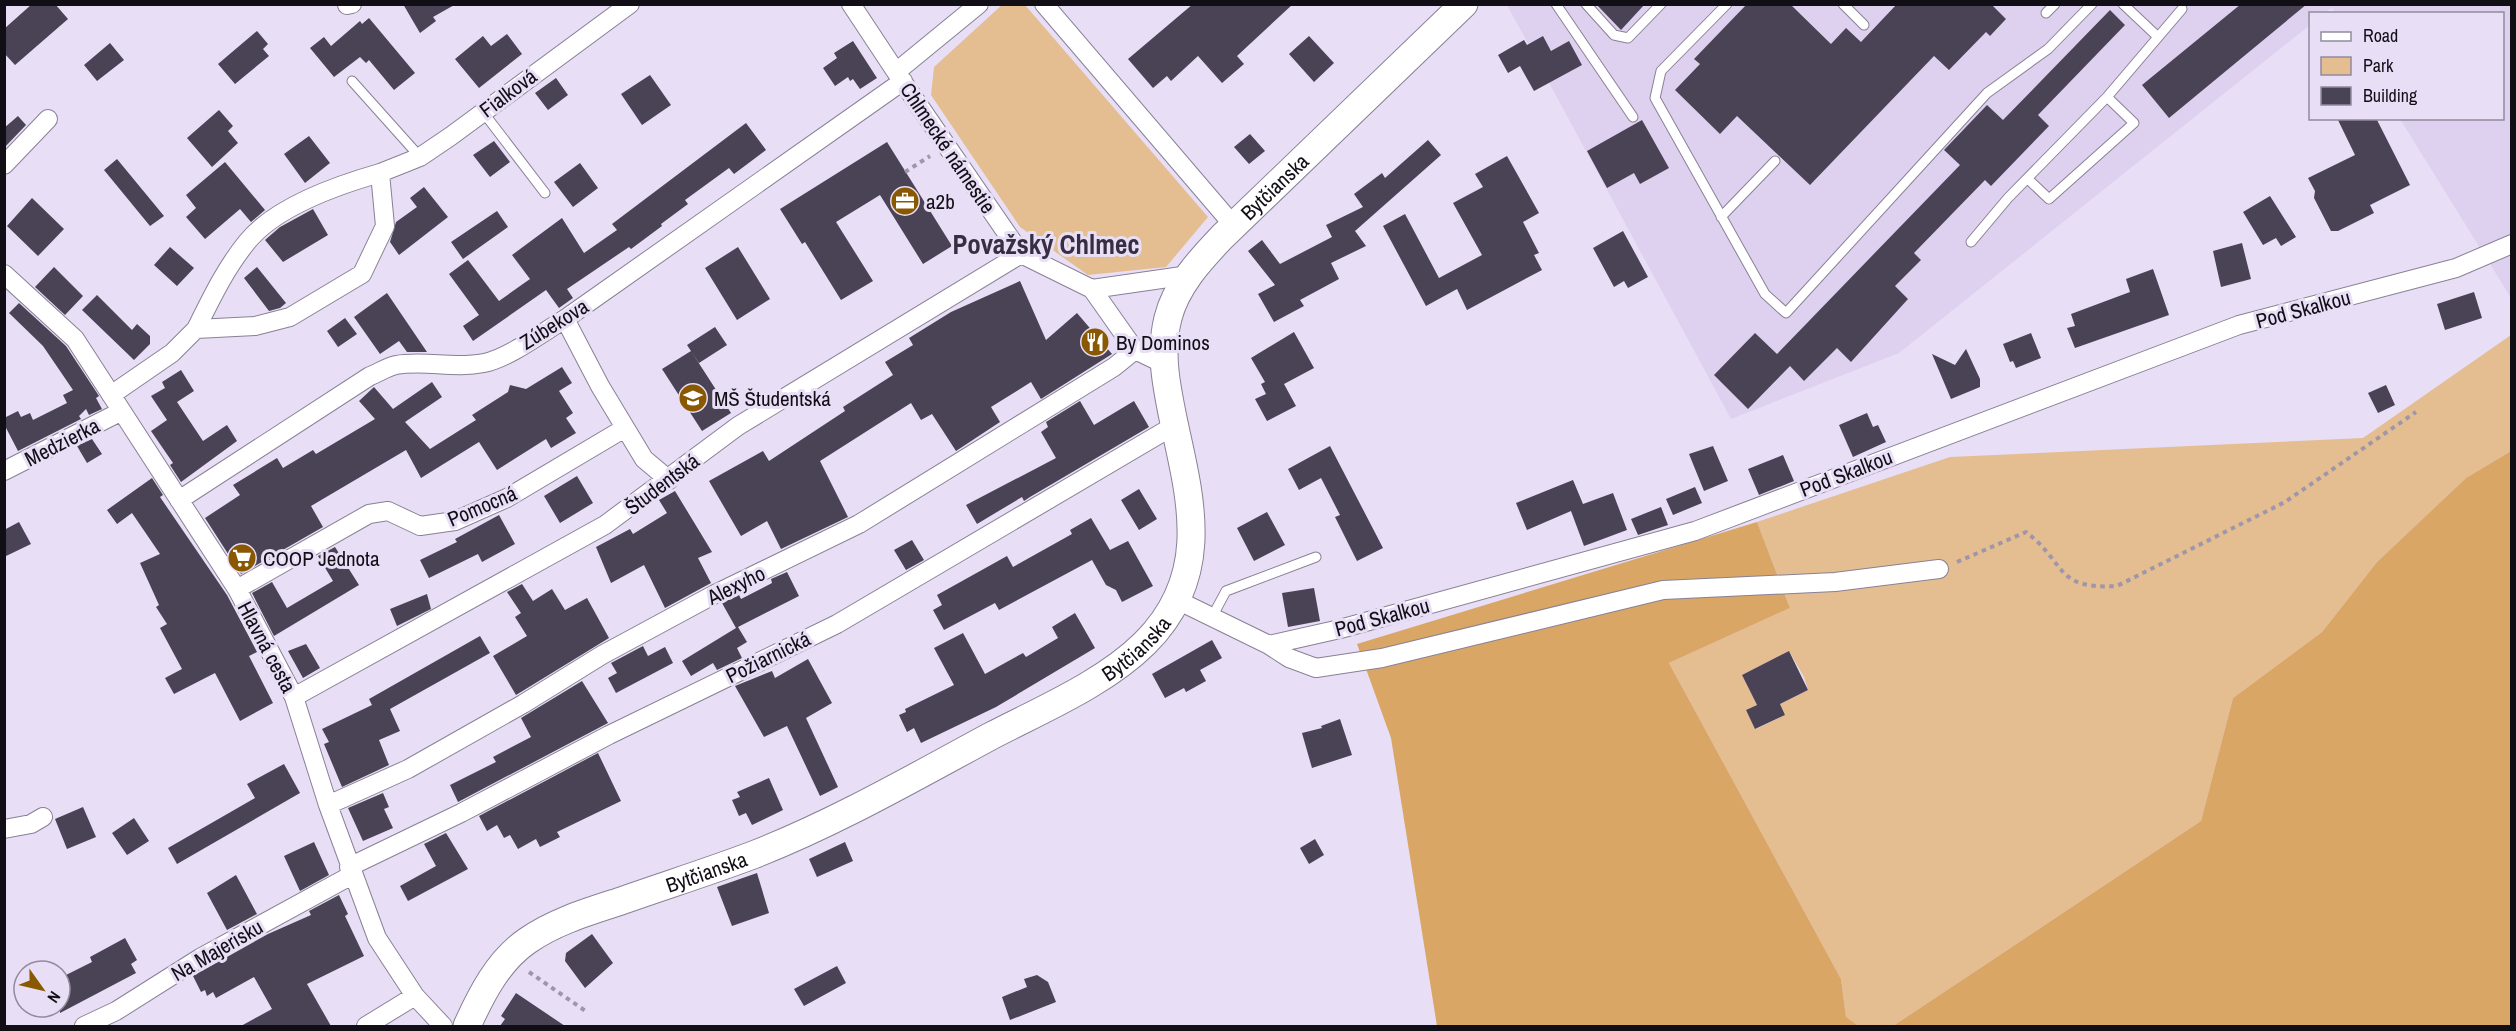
<svg xmlns="http://www.w3.org/2000/svg" width="2516" height="1031" font-family="'Archivo Narrow',sans-serif">
<rect width="100%" height="100%" fill="#e8def6"/>
<path fill="#ded1f0" d="M1507,5H2511V298L2400,119L2502,118V14H2336L2332,8L2324,13L2310,14V25L1899,353L1731,419Z"/>
<path fill="#e4be90" fill-rule="evenodd" d="M1003,4L1025,5L1208,217L1166,267L1088,275L1020,227L931,95L934,67Z
M2511,335V451L2466,478L2377,562L2322,632L2233,698L2201,821L1893,1026H1858L1846,1018L1841,979L1669,663L1790,608L1757,522L1950,457L2363,438ZM1789,651L1804,677L1808,690L1780,704L1785,715L1756,729L1746,710L1757,705L1742,675Z"/>
<path fill="#d9a665" d="M2511,451V1026H1893L2201,821L2233,698L2322,632L2377,562L2466,478Z
M1757,522L1790,608L1669,663L1841,979L1846,1017L1858,1026H1437L1391,738L1357,644Z"/>
<path fill="#4a4255" d="M32,4H55L68,19L15,65L4,53V29Z
M403,4H456L433,17L436,21L420,33Z
M1193,4H1293L1237,56L1244,64L1222,83L1198,56L1171,81L1167,76L1153,88L1128,59Z
M1596,4H1645L1621,30Z
M1747,4H1790L1831,44L1846,28L1861,42L1897,4H1991L2006,19L1990,36L1986,32L1949,70L1934,56L1810,185L1737,116L1720,134L1675,90L1700,64L1694,59Z
M2241,4H2307L2169,118L2142,85Z
M2110,10L2125,25L2038,115L2049,126L1991,186L1985,180L1914,253L1921,260L1895,286L1908,299L1851,362L1837,348L1804,381L1790,366L1748,409L1714,375L1755,333L1777,354L1960,165L1944,150L1987,105L2003,120Z
M369,18L415,73L394,90L369,60L366,63L360,57L334,77L310,48L324,37L331,46L360,21L362,24Z
M257,31L268,44L263,49L269,56L235,84L218,64Z
M507,34L522,54L479,88L455,59L483,36L491,46Z
M1309,36L1334,63L1314,82L1289,54Z
M1543,36L1551,51L1569,41L1582,65L1534,91L1520,66L1508,73L1498,55L1524,40L1527,45Z
M853,41L877,78L860,89L853,79L850,81L848,77L835,86L823,68L837,58L834,53Z
M110,43L124,60L97,81L84,65Z
M650,75L671,105L642,125L621,94Z
M556,78L568,95L548,110L535,93Z
M219,110L233,126L228,131L238,143L212,167L187,138Z
M18,116L26,125L4,148V128Z
M2337,118H2376L2410,185L2370,205L2374,213L2338,231H2331L2314,198L2315,191L2308,178L2355,155Z
M1642,120L1669,168L1640,184L1634,173L1607,188L1587,151Z
M746,123L766,150L734,174L729,168L685,200L688,204L661,224L662,226L631,249L629,247L567,289L573,298L559,308L546,290L473,341L463,326L479,315L449,274L468,260L499,301L530,279L512,255L562,218L584,253L617,230L612,224Z
M1250,134L1265,151L1249,164L1234,147Z
M309,136L330,163L305,183L284,154Z
M1428,140L1441,155L1355,231L1366,246L1331,263L1339,279L1300,300L1304,306L1274,322L1258,294L1275,285L1248,251L1262,240L1280,264L1332,237L1326,225L1363,207L1354,194L1382,173L1385,178Z
M494,141L510,162L490,177L473,155Z
M887,142L952,246L923,264L880,195L836,222L873,281L841,300L805,242L802,244L780,209Z
M1507,156L1539,213L1523,222L1539,253L1534,255L1542,270L1467,310L1457,289L1426,306L1383,226L1405,214L1439,278L1482,255L1453,203L1483,187L1475,174Z
M117,159L164,216L150,226L104,170Z
M225,162L265,210L251,222L240,209L205,239L186,217L196,208L186,195Z
M580,163L598,188L573,207L554,182Z
M424,187L448,217L399,255L390,242L396,222L417,207L410,198Z
M2270,196L2296,237L2281,246L2276,238L2263,245L2243,212Z
M32,198L64,229L38,256L7,226Z
M313,209L328,235L283,262L265,240L280,227Z
M497,211L508,227L463,259L451,242Z
M1623,231L1648,277L1628,288L1624,281L1614,287L1593,248Z
M2242,243L2251,279L2221,287L2213,251Z
M170,247L194,268L177,286L154,265Z
M738,247L770,299L737,320L705,268Z
M54,267L83,296L65,315L35,287Z
M257,267L286,303L280,308L269,311L244,278Z
M2153,269L2169,315L2075,348L2067,328L2075,326L2071,314L2130,292L2126,279Z
M1020,281L1046,340L1077,313L1112,354L1041,399L1031,382L991,407L1000,422L956,451L932,414L921,420L911,403L820,461L848,517L781,549L767,521L741,536L709,481L763,451L769,461L845,411L843,407L893,375L885,362L913,345L909,338L951,312Z
M2474,292L2482,318L2445,330L2437,304Z
M387,293L427,352H407L399,341L380,354L354,317Z
M97,295L132,330L137,324L150,336V344L134,360L82,310Z
M19,303L66,346L99,396L96,398L102,409L89,415L86,409L79,416L81,419L18,451L4,424V418L18,411L21,417L30,413L33,420L67,403L63,395L73,390L43,346L9,313Z
M345,318L357,334L338,347L327,331Z
M715,327L727,345L699,363L687,345Z
M1294,332L1314,368L1284,384L1296,406L1267,421L1255,399L1266,394L1261,384L1265,382L1251,358Z
M2031,333L2041,358L2016,368L2013,361L2010,362L2003,344Z
M1966,349L1980,379V387L1951,399L1932,354L1955,365Z
M691,351L731,413L702,431L662,369Z
M562,367L572,383L559,391L573,413L566,418L576,433L551,448L546,439L497,470L479,442L421,478L406,450L311,506L323,527L241,574L205,518L240,495L233,485L277,458L283,468L313,450L316,454L375,419L359,401L374,387L393,409L432,382L442,397L405,422L430,449L476,420L472,415L508,392L510,385L526,389Z
M181,370L194,391L177,402L203,441L227,425L237,441L181,482L170,465L173,463L151,431L167,420L151,396L165,388L162,382Z
M2386,385L2395,405L2378,413L2368,393Z
M1080,401L1094,425L1134,401L1149,427L1030,497L1024,501L1022,497L977,524L966,505L1056,458L1041,432L1048,427L1046,422Z
M1867,413L1873,427L1878,425L1886,442L1853,457L1839,425Z
M92,439L102,454L87,463L77,446Z
M1330,446L1383,548L1357,561L1335,517L1340,515L1321,478L1299,490L1288,469Z
M1713,446L1728,481L1704,491L1689,454Z
M1783,455L1794,481L1759,495L1748,469Z
M577,476L593,503L560,523L544,496Z
M152,478L163,495L160,497L227,595L257,652L249,656L273,703L240,721L215,673L174,694L165,678L182,669L160,628L167,624L156,607L159,605L140,563L160,554L132,513L117,524L107,510Z
M1573,480L1583,504L1613,493L1627,530L1584,546L1571,511L1527,530L1516,503Z
M1695,487L1702,503L1673,515L1666,499Z
M1139,489L1157,519L1139,530L1121,500Z
M675,491L712,552L698,558L711,583L665,608L644,565L611,583L596,547L630,529L633,534L667,513L659,500Z
M1661,507L1668,525L1638,535L1631,519Z
M1267,512L1285,545L1254,561L1237,528Z
M499,515L515,544L482,562L478,554L429,578L420,560L457,542L455,539Z
M1091,518L1110,550L1128,541L1153,586L1122,602L1116,590L1106,585L1092,560L999,610L995,603L944,630L933,610L942,605L937,595L1007,556L1013,567L1072,534L1070,530Z
M19,522L31,544L4,557V530Z
M912,540L924,560L906,570L894,550Z
M335,547L359,585L274,636L252,593L272,582L287,608L333,581L318,556Z
M787,572L799,596L738,627L747,642L737,648L742,658L717,670L713,663L691,676L682,661L736,628L722,603L739,595L741,599L772,583L771,579Z
M522,584L533,601L552,589L565,610L587,598L609,638L516,695L493,656L527,636L515,617L521,613L507,592Z
M1314,588L1320,621L1288,627L1282,593Z
M427,594L431,609L397,626L390,609Z
M1075,613L1095,648L996,707L921,743L914,728L907,732L899,715L906,712L905,709L954,685L934,648L963,633L985,674L1023,653L1026,657L1058,638L1052,627Z
M480,636L490,653L390,709L400,731L379,740L389,765L342,787L324,744L329,742L322,729L372,705L369,699Z
M1212,640L1222,658L1200,670L1206,681L1186,692L1184,688L1165,698L1152,674Z
M306,644L320,668L303,678L288,651Z
M643,646L648,656L665,647L673,663L616,693L608,678L617,673L611,663Z
M1789,651L1808,690L1780,704L1785,715L1755,729L1746,710L1757,705L1742,675Z
M808,659L832,703L806,718L838,787L820,796L787,726L764,737L735,686L772,671L775,678Z
M582,681L608,723L458,802L450,785L496,762L493,757L531,737L521,718Z
M1340,719L1352,755L1312,768L1302,733L1322,728L1321,726Z
M598,753L621,801L557,832L560,837L540,847L536,839L518,849L510,835L504,838L497,825L487,831L479,816Z
M284,764L300,793L177,864L168,848L255,798L247,784Z
M769,778L783,810L752,825L746,813L739,816L732,800L740,797L737,792Z
M383,793L389,807L384,809L393,828L363,841L348,808Z
M83,807L96,837L67,849L55,819Z
M134,818L149,841L127,855L112,833Z
M446,833L468,869L408,901L400,886L436,866L424,844Z
M1315,839L1324,855L1309,864L1300,848Z
M314,842L329,875L300,891L284,856Z
M845,842L853,861L817,877L809,859Z
M757,873L769,913L732,926L717,887Z
M236,875L257,914L227,930L207,893Z
M339,895L348,914L345,916L364,956L307,984L331,1026H241L272,1009L254,977L216,998L213,992L207,996L205,990L201,992L193,976L268,934L311,915L309,911Z
M592,934L613,963L585,988L565,961L566,953Z
M125,938L137,960L131,964L136,973L60,1013V978L92,962L90,957Z
M837,966L846,983L804,1006L794,989Z
M1037,975L1048,982L1056,1002L1010,1020L1002,997L1027,987L1024,979Z
M516,993L565,1026H500L505,1019L501,1016Z"/>
<g fill="none" stroke-linecap="round" stroke-linejoin="round">
<g stroke="#898095" stroke-width="11">
<path id="lane" d="M1556,4L1633,117
M1586,4L1614,35L1628,38L1661,4
M1727,4L1661,71L1655,98L1765,294L1786,313L1987,93L2048,49L2092,4
M1843,4L1864,25
M2123,4L2158,37
M2046,13L2055,4
M352,81L420,157
M483,112L545,193
M2029,180L2049,199L2134,123L2107,97
M1721,217L1775,161
M1971,242L2008,198L2107,97L2182,9
M1212,617L1226,591L1316,557"/>
</g>
<g stroke="#898095" stroke-width="20">
<path id="street" d="M851,4L896,72
M979,4L896,72L1021,254L1092,289L1189,275
M1044,4L1234,226
M347,5L352,4
M4,165L48,119
M4,274L75,339L237,589L294,697L328,805L377,938L415,996L443,1026
M1092,289L1135,350L1164,364
M565,319L600,386L644,459L669,480
M196,329C211,299 225,269 247,242C275,207 338,185 380,173
M111,395L172,353L196,329L255,326L290,317L362,274L385,226L380,173L420,157L451,136L630,4
M4,471L120,412
M179,500L370,376C378,373 387,367 396,365C425,360 454,369 484,363C509,358 543,332 565,319L903,81
M237,589L369,514L388,511L420,526L455,521L507,498L625,428
M1177,600L1269,645L1289,658L1316,668L1382,658L1663,590L1835,582L1939,569
M1269,645L1340,629L1695,531L2239,325L2456,268L2512,244
M294,697L605,525L738,426L1021,254
M328,805L408,769L523,704L602,655L715,594L859,524L1114,367L1135,350
M4,829L31,824L43,817
M349,867L461,813L609,735L837,624L1175,425
M84,1026L116,1011L200,958L352,875
M366,1026L415,996"/>
</g>
<g stroke="#898095" stroke-width="29">
<g id="secondary">
<path id="s1" d="M467,1026C481,995 498,961 527,941C554,922 587,912 618,902C663,886 708,872 753,855C835,823 913,778 991,736C1041,710 1105,683 1145,643C1211,577 1192,504 1174,423C1167,389 1159,353 1168,318C1176,286 1200,260 1222,237L1464,4"/>
</g>
</g>
<path stroke="#9f97a9" stroke-width="4" stroke-dasharray="4.5 4.5" stroke-linecap="butt" d="M905,172L930,156
M1957,562L2026,532C2067,563 2054,590 2117,586L2285,502L2416,412
M529,972L587,1012"/>
<use href="#lane" stroke="#fff" stroke-width="9"/>
<use href="#street" stroke="#fff" stroke-width="18"/>
<use href="#secondary" stroke="#fff" stroke-width="27"/>
</g>
<defs>
<g id="office-disc" transform="scale(1.5)"><circle r="9.5" fill="#895800" stroke="#e8def6"/><path d="M-6-3h4V-5.5h4V-3h4V5H-6ZM-1-4.5V-3h2v-1.5ZM-6 0V1H6V0Z" fill="#fff"/></g>
<g id="restaurant-disc" transform="scale(1.5)"><circle r="9.5" fill="#895800" stroke="#e8def6"/><path d="M-5-6h1v4h1v-4h1v4h1v-4h1v5L-1.5 .5V6h-2V.5L-5-1ZM5-6V6H3V1.5H1.5Q1.5-4 5-6Z" fill="#fff"/></g>
<g id="school-disc" transform="scale(1.5)"><circle r="9.5" fill="#895800" stroke="#e8def6"/><path d="M0-5L7-2L0 1L-7-2ZM-4 1L0 2.5L4 1V4Q0 6-4 4Z" fill="#fff"/></g>
<g id="supermarket-disc" transform="scale(1.5)"><circle r="9.5" fill="#895800" stroke="#e8def6"/><path d="M-6-5.5h2.5l.6 2H6L4.5 2H-2.5L-4.4-4H-6ZM-1.5 3.2a1.3 1.3 0 1 0 .1 0ZM3 3.2a1.3 1.3 0 1 0 .1 0Z" fill="#fff"/></g>
</defs>
<g fill-rule="evenodd">
<use href="#office-disc" x="905" y="201"/>
<use href="#restaurant-disc" x="1095" y="342"/>
<use href="#school-disc" x="693" y="398"/>
<use href="#supermarket-disc" x="242" y="558"/>
</g>
<g text-anchor="middle" dominant-baseline="central" stroke-width="6" stroke-linejoin="round" paint-order="stroke">
<g font-size="21" fill="#120e16" stroke="#e8def6">
<text transform="translate(508 93) rotate(-37)">Fialková</text>
<text transform="translate(948 148) rotate(56)">Chlmecké námestie</text>
<text stroke="none"><textPath href="#s1" startOffset="1306">Bytčianska</textPath></text>
<text transform="translate(2303 309) rotate(-15)">Pod Skalkou</text>
<text transform="translate(554 324) rotate(-32)">Zúbekova</text>
<text transform="translate(62 442) rotate(-27)">Medzierka</text>
<text transform="translate(1846 473) rotate(-21)">Pod Skalkou</text>
<text transform="translate(662 484) rotate(-37)">Študentská</text>
<text transform="translate(482 506) rotate(-23)">Pomocná</text>
<text transform="translate(736 585) rotate(-26)">Alexyho</text>
<text transform="translate(1382 617) rotate(-15)">Pod Skalkou</text>
<text stroke="none"><textPath href="#s1" startOffset="784">Bytčianska</textPath></text>
<text transform="translate(267 647) rotate(62)">Hlavná cesta</text>
<text transform="translate(768 657) rotate(-26)">Požiarnická</text>
<text stroke="none"><textPath href="#s1" startOffset="298">Bytčianska</textPath></text>
<text transform="translate(217 950) rotate(-30)">Na Majerisku</text>
</g>
<g font-size="21" fill="#120e16" stroke="#e8def6" text-anchor="start">
<text x="926" y="201">a2b</text>
<text x="1116" y="342">By Dominos</text>
<text x="714" y="398">MŠ Študentská</text>
<text x="263" y="558">COOP Jednota</text>
</g>
<g font-size="27" font-weight="bold" fill="#372f41" stroke="#e8def6">
<text x="1046" y="244">Považský Chlmec</text>
</g>
</g>
<rect width="2516" height="1031" fill="none" stroke="#120e16" stroke-width="12"/>
<rect x="2309" y="12" width="195" height="108" fill="#e8def6" stroke="#928b9c" stroke-width="1.5"/>
<rect x="2321" y="32" width="30" height="9" fill="#ffffff" stroke="#928b9c" stroke-width="1.5"/>
<text x="2363" y="42" font-size="18" fill="#120e16">Road</text>
<rect x="2321" y="57" width="30" height="18" fill="#e4be90" stroke="#928b9c" stroke-width="1.5"/>
<text x="2363" y="72" font-size="18" fill="#120e16">Park</text>
<rect x="2321" y="87" width="30" height="18" fill="#4a4255" stroke="#928b9c" stroke-width="1.5"/>
<text x="2363" y="102" font-size="18" fill="#120e16">Building</text>
<g transform="translate(42 989) rotate(124)"><circle r="28" fill="#e8def6" stroke="#928b9c" stroke-width="1.5"/>
<path d="M0-4.5L10 22L0 15L-10 22Z" fill="#895800"/>
<text y="-9" font-size="16" font-weight="bold" text-anchor="middle" fill="#120e16">N</text>
</g>
</svg>
